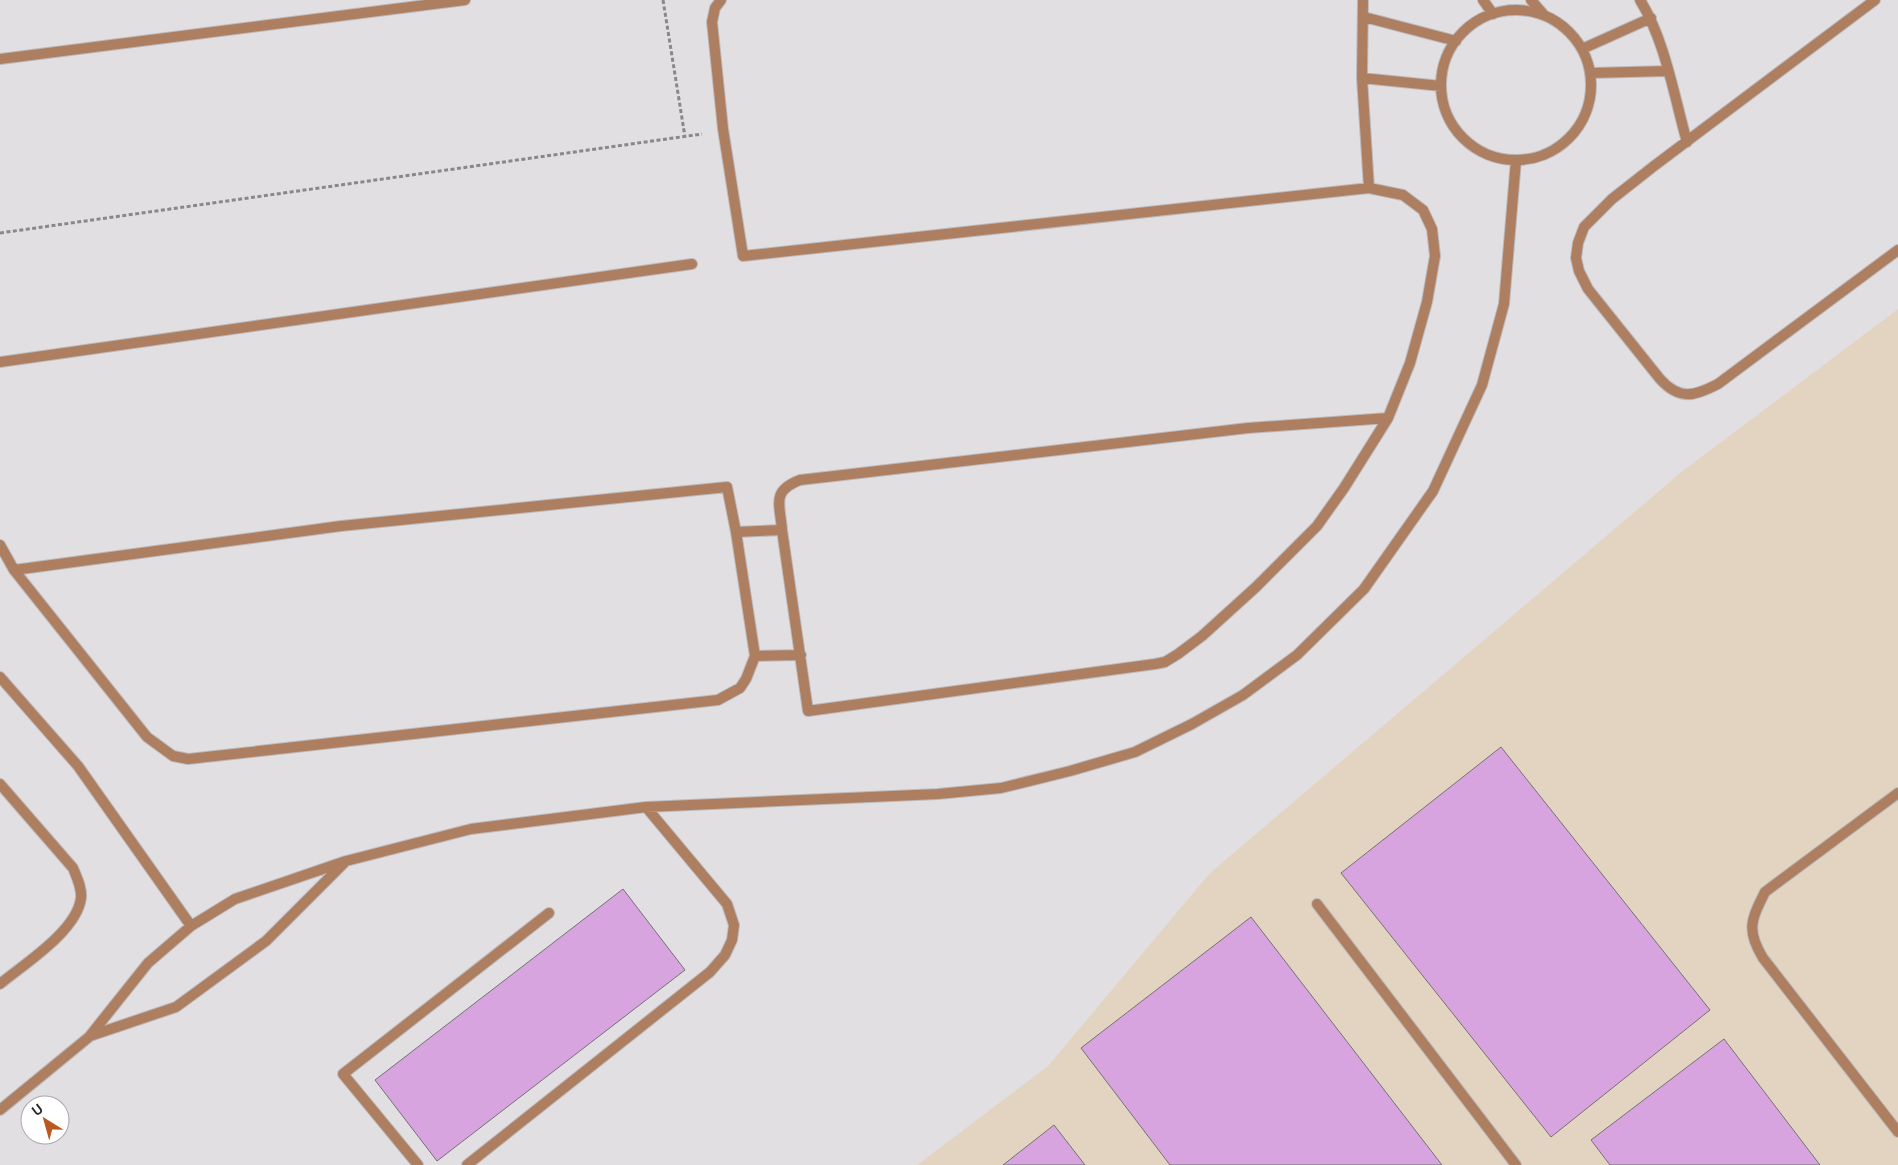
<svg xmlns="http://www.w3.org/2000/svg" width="1898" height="1165" font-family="'Space Grotesk',sans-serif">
<rect width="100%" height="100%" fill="#e2dfe2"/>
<path fill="#e2d4c1" d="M1898,309V1165H917L1048,1066L1210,873L1685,469Z"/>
<path fill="#d8a4df" stroke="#747174" d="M1501,747L1710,1010L1551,1137L1341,873Z
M623,889L685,970L437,1161L375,1080Z
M1251,917L1442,1165H1170L1081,1048Z
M1724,1039L1820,1165H1610L1591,1140Z
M1054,1125L1085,1165H1003Z"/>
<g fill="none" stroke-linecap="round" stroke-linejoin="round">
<g stroke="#bdbabd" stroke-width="12">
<path id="lane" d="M1898,793L1765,892C1751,920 1746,930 1763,958L1898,1132
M1317,904L1516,1165
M418,1165L343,1074L549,913"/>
</g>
<g stroke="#bdbabd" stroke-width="12">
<path id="street" d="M721,0L715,8L712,22L723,129L743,256L1369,188L1403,195L1423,210L1432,229L1435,256L1427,302L1410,363L1388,418L1344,488L1317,526L1256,587L1202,636L1178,654L1165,662L1155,664L808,711L782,530C780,504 771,491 800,480L1248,428L1388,418
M1363,0L1362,78L1369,188
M1483,0L1493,14
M1531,0L1544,15
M1640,0C1665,40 1674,96 1687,142
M1875,0L1654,166L1612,199L1584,227L1578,243L1576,258L1579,271L1588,289L1660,379C1680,401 1695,396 1718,384L1898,250
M1441 85a75 75 0 1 1 150 0a75 75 0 1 1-150 0Z
M1364,17L1456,41
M1582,49L1651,18
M0,59L465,0
M1591,73L1668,71
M1362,78L1441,86
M0,362L692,264
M736,532L782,530
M0,545L14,570L147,737L173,756L188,759L718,700L740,688L746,679L755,656L736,532L727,487L341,526L14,570
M755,656L801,655
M0,677L78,766L191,926
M0,784L73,868C77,878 82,888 81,898C77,931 24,964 0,984
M90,1036L176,1007L266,941L344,863
M0,1110L89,1037L148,963L191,926L235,899L346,861L471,829L646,807L938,794L1001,788L1070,771L1135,752L1192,724L1243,695L1297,655L1364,589L1433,491L1482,385L1504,304L1516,160
M467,1165L710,972L725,955L732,940L734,925L727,904L646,807"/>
</g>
<path stroke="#898789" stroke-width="3" stroke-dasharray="4 2.5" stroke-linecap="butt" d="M663,0L685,137
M0,233L702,134"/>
<use href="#lane" stroke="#ad7f60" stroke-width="10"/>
<use href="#street" stroke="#ad7f60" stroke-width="10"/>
</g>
<g transform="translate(45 1120) rotate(323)"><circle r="24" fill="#ffffff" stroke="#a9a8a9"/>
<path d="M0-4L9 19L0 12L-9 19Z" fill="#bb581f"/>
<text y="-8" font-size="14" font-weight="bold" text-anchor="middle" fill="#272627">U</text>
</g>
</svg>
